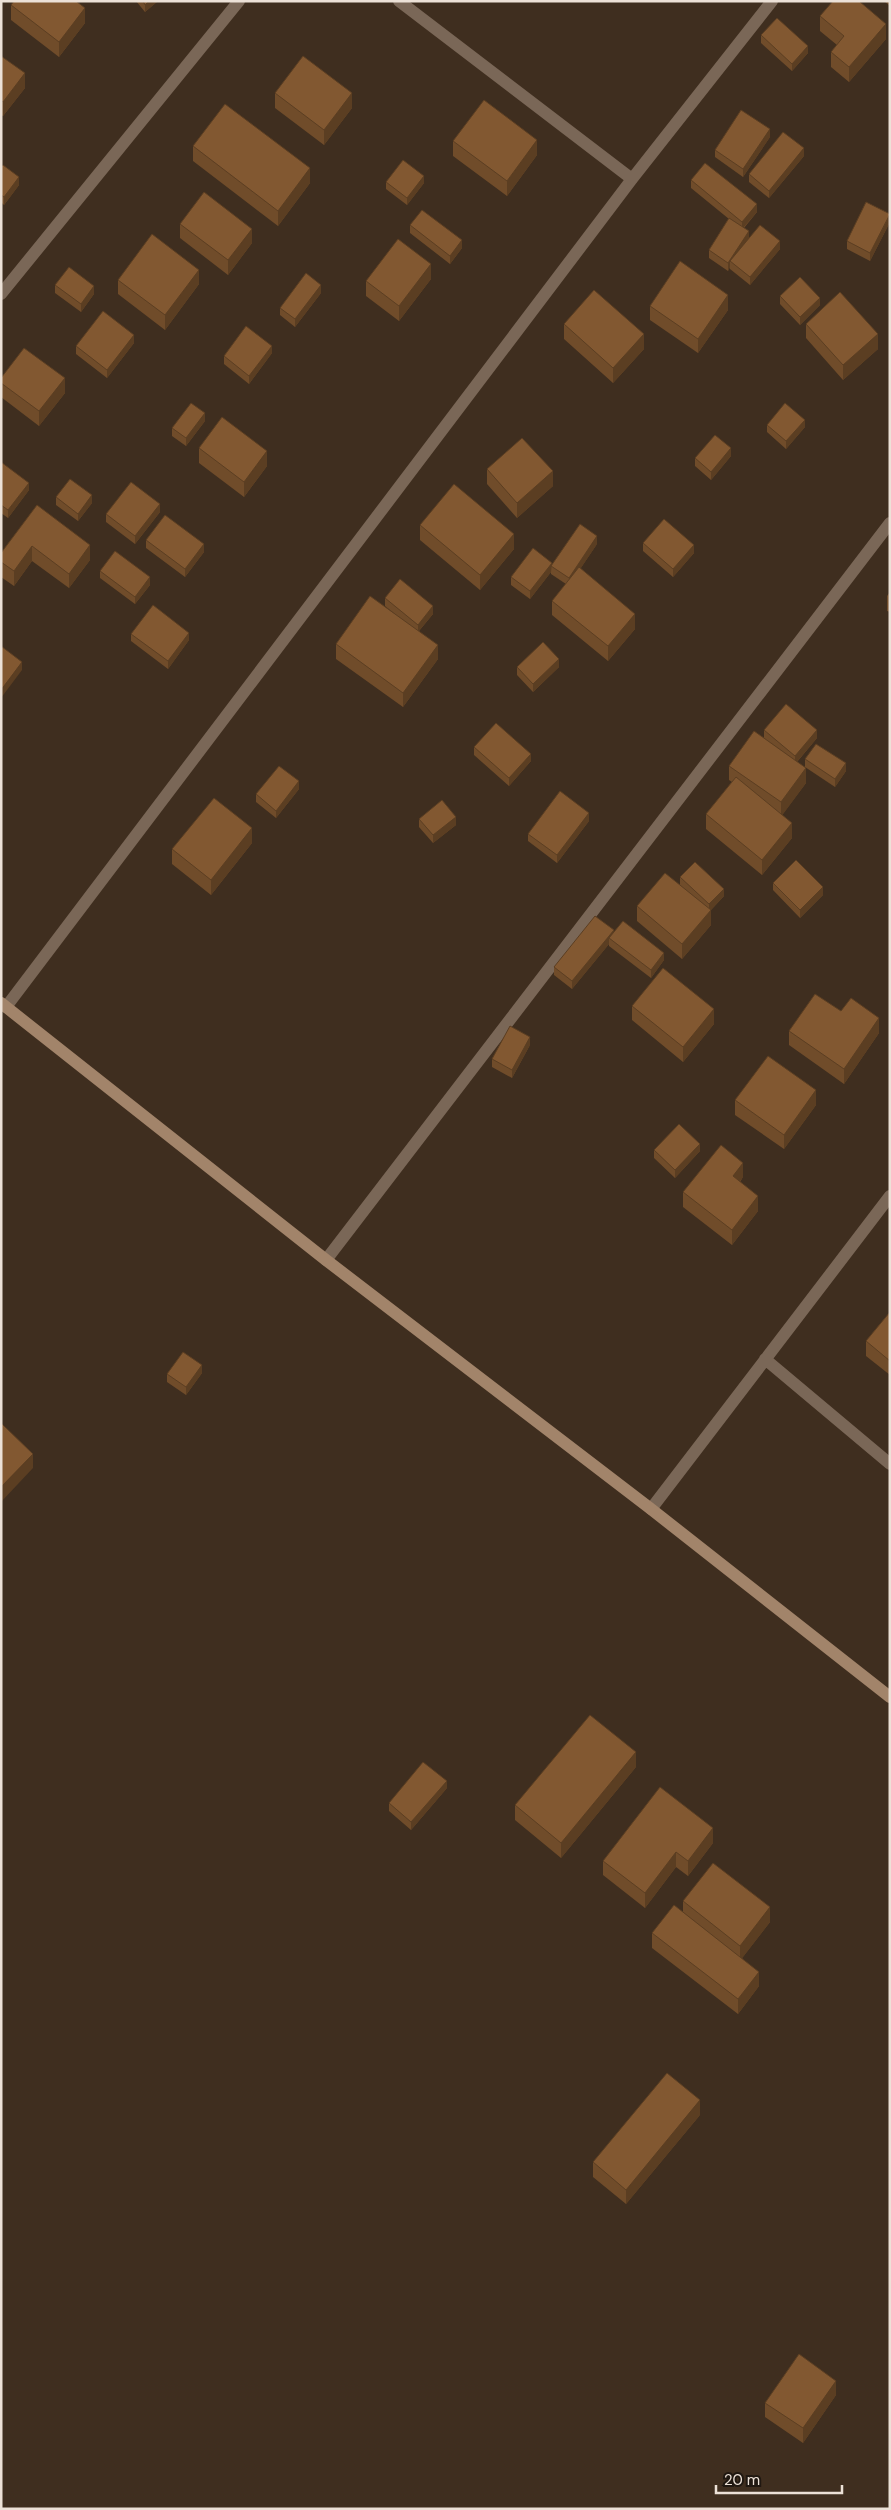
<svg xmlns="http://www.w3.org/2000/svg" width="891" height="2510" font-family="'DM Sans',sans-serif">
<rect width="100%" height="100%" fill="#3f2e1f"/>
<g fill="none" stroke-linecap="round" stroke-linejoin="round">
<path stroke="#7a6757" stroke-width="12" d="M399,1L632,179
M1,294L239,1
M6,1007L632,179L772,1
M326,1260L890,523
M765,1359L890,1464
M651,1509L890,1196"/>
<path stroke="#a2846a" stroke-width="12" d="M1,1003L326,1260L651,1509L890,1697"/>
</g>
<path fill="#704c2a" d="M136,1H158L145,12Z
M884,1H890V6Z
M11,5L85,23L59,57L11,20Z
M820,16L886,39L849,82L831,67V52L837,45L820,31Z
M761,35L808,53L792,71L761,43Z
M1,56L25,88L3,116L1,115Z
M275,93L352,108L324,145L275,108Z
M770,137L743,177L715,157V150Z
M453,141L537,155L507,196L453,156Z
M193,146L310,183L278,226L193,161Z
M804,156L769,198L749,182V174Z
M1,167L19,185L4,205L1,202Z
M691,180L757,212L744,228L749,238L780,249L750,285L730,269V267L728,271L709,258V250L729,219L691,188Z
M386,182L424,183L407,205L386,189Z
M890,214V222L870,261L847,249V241Z
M180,224L252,243L228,275L180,238Z
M410,225L462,248L450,264L410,233Z
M431,279L399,321L366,296V281Z
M118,280L199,284L165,330L118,294Z
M55,285L94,294L81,312L55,293Z
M321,293L295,327L280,315V308Z
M780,296L820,305L800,325L780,304Z
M650,306L728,310L698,353L650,320Z
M564,324L644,349L613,383L564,339Z
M806,324L878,349L843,380L806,338Z
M134,343L107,378L76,354V346Z
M272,353L249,384L224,364V356Z
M1,378L65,393L39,426L1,397Z
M205,421L186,446L172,436V428Z
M767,425L805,427L786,449L767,432Z
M199,448L267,466L244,497L199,463Z
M731,456L711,480L695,466V458Z
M1,462L29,490L8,518L1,513Z
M487,469L553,486L517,518L487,484Z
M56,497L92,503L78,521L56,505Z
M37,505L90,560L69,588L32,561L14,586L1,577V553Z
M160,512L135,544L106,522V514Z
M420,525L514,549L480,590L420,540Z
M146,540L204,552L185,577L146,548Z
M643,543L694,553L673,577L643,551Z
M597,544L580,569L635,629L608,661L552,615V601L566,584L551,574V572L530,599L511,585V577L552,565Z
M100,571L150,585L135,604L100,578Z
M890,592V612L887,611V596Z
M385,598L433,614L419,631L438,659L403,707L336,659V644L396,615L385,606Z
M131,634L189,640L168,669L131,641Z
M517,667H559L533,692L517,675Z
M764,730L817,738L797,762L806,783L782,815L792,838L762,875L706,829V814L732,782L729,780V766L764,738Z
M474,747L531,761L509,786L474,755Z
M805,759L846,771L835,787L805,767Z
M299,789L276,818L256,802V794Z
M419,819L456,825L433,843L419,827Z
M589,821L557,863L528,841V834Z
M252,843L211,895L172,864V849Z
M680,877L724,896L711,910V925L682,959L637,921V906L680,885Z
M773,883L823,895L800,918L773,890Z
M614,932L664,960L651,978L609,946V944L572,989L554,975V967Z
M632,1006L714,1024L683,1062L632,1020Z
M841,1011L879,1033L844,1084L789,1045V1031Z
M530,1045L512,1078L492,1067V1059Z
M735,1100L816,1105L784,1149L735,1115Z
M654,1150L700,1151L675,1178L654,1158Z
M743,1177L740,1182L758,1211L732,1245L683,1207V1192Z
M890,1312V1375L866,1356V1341Z
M202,1373L186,1395L167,1382V1374Z
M636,1767L561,1858L515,1820V1805Z
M447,1788L411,1830L389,1811V1803Z
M713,1843L688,1876L676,1867L645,1908L603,1875V1861Z
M683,1901L770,1922L742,1958L759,1986L738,2014L652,1948V1933L683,1912Z
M700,2115L626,2204L593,2177V2162Z
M836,2395L803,2443L765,2417V2403Z"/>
<path fill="#5b3e22" d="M149,1H158L145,12V5Z
M85,8V23L59,57V42Z
M886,24V39L849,82V67Z
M808,46V53L792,71V64Z
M25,73V88L3,116V102Z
M352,93V108L324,145V130Z
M770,129V137L743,177V169Z
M537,140V155L507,196V181Z
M804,148V156L769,198V191Z
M310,168V183L278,226V211Z
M424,176V183L407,205V198Z
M19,177V185L4,205V197Z
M757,204V212L742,229V222Z
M890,215V222L870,261V253Z
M252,229V243L228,275V260Z
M749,231V239L730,261V267L728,271V263Z
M462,240V248L450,264V256Z
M780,241V249L750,285V277Z
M431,264V279L399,321V306Z
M199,270V284L165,330V315Z
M321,285V293L295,327V319Z
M94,286V294L81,312V304Z
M728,295V310L698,353V339Z
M820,298V305L800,325V317Z
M644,334V349L613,383V368Z
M878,334V349L843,380V365Z
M134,335V343L107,378V370Z
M272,346V353L249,384V376Z
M65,378V393L39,426V411Z
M205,413V421L186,446V438Z
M805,420V427L786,449V441Z
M731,448V456L711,480V472Z
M267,451V466L244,497V482Z
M553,471V486L517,518V503Z
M29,483V490L8,518V510Z
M92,495V503L78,521V514Z
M160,504V512L135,544V536Z
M514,534V549L480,590V575Z
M597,536V544L569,586V578Z
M204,544V552L185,577V569Z
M90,545V560L69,588V574Z
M694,545V553L673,577V569Z
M32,546V561L14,586V571Z
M552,563L551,572L530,599V591Z
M150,577V585L135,604V597Z
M433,606V614L418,632V625Z
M635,614V629L608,661V646Z
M189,633V640L168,669V661Z
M438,645V659L403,707V693Z
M559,659V667L533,692V684Z
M22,662V670L1,698V690Z
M817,730V738L795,764V756Z
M531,754V761L509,786V778Z
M846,763V771L835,787V779Z
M806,768V783L781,817V802Z
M299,781V789L276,818V811Z
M589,813V821L557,863V855Z
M456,817V825L433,843V835Z
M792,823V838L762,875V860Z
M252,828V843L211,895V880Z
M823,887V895L800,918V910Z
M724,889V896L709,912V904Z
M711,910V925L682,959V944Z
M614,930V938H609V944L572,989V981Z
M664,953V960L651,978V970Z
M714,1009V1024L683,1062V1047Z
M879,1018V1033L844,1084V1069Z
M530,1037V1045L512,1078V1070Z
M816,1090V1105L784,1149V1135Z
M700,1144V1151L675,1178V1170Z
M743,1163V1177L733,1191V1176Z
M758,1196V1211L732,1245V1230Z
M202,1365V1373L186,1395V1387Z
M33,1454V1468L1,1502V1487Z
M636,1752V1767L561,1858V1843Z
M447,1781V1788L411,1830V1822Z
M713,1828V1843L688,1876V1861Z
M676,1852V1867L645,1908V1893Z
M770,1907V1922L740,1961V1946Z
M759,1972V1986L738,2014V1999Z
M700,2100V2115L626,2204V2190Z
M836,2381V2395L803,2443V2428Z"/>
<path fill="#825831" stroke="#5b3e22" d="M14,1H76L85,8L59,42L11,5Z
M143,1H149L145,5Z
M833,1H859L886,24L849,67L831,52L844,36L820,16Z
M777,18L808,46L792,64L761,35Z
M1,56L25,73L3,102L1,100Z
M303,56L352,93L324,130L275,93Z
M484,100L537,140L507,181L453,141Z
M225,104L310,168L278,211L193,146Z
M741,110L770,129L743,169L715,150Z
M783,132L804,148L769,191L749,174Z
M403,160L424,176L407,198L386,182Z
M705,163L757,204L742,222L691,180Z
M3,165L19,177L4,197L1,195V167Z
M204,192L252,229L228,260L180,224Z
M866,202L890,214L870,253L847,241Z
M422,210L462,240L450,256L410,225Z
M729,218L749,231L728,263L709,250Z
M760,225L780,241L750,277L730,261Z
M152,234L199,270L165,315L118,280Z
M398,239L431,264L399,306L366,281Z
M680,261L728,295L698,339L650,306Z
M69,267L94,286L81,304L55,285Z
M306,273L321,285L295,319L280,308Z
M800,277L820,298L800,317L780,296Z
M594,290L644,334L613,368L564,324Z
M840,292L878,334L843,365L806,324Z
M103,311L134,335L107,370L76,346Z
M246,326L272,346L249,376L224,356Z
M24,348L65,378L39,411L1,383V378Z
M191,403L205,413L186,438L172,428Z
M785,403L805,420L786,441L767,425Z
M222,417L267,451L244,482L199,448Z
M715,435L731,448L711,472L695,458Z
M522,438L553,471L517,503L487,469Z
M1,462L29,483L8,510L1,505Z
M70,479L92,495L78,514L56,497Z
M131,482L160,504L135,536L106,514Z
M454,484L514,534L480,575L420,525Z
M37,505L90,545L69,574L32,546L14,571L1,562V553Z
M165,515L204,544L185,569L146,540Z
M664,519L694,545L673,569L643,543Z
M580,524L597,536L569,578L551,566Z
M533,548L552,563L530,591L511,577Z
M115,551L150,577L135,597L100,571Z
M579,567L635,614L608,646L552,601Z
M400,579L433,606L418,625L385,598Z
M370,596L438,645L403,693L336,644Z
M153,605L189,633L168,661L131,634Z
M543,642L559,659L533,684L517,667Z
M1,646L22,662L1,690Z
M786,704L817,730L795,756L764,730Z
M496,723L531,754L509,778L474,747Z
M754,731L806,768L781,802L729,766Z
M816,744L846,763L835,779L805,759Z
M279,766L299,781L276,811L256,794Z
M736,777L792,823L762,860L706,814Z
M560,791L589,813L557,855L528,834Z
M214,798L252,828L211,880L172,849Z
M442,800L456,817L433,835L419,819Z
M796,860L823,887L800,910L773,883Z
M695,862L724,889L709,904L680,877Z
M665,873L711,910L682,944L637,906Z
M595,916L614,930L572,981L554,967Z
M623,921L664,953L651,970L609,938Z
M663,968L714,1009L683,1047L632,1006Z
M815,994L841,1011L851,998L879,1018L844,1069L789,1031Z
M510,1026L530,1037L512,1070L492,1059Z
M768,1056L816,1090L784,1135L735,1100Z
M679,1124L700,1144L675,1170L654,1150Z
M721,1145L743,1163L733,1176L758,1196L732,1230L683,1192Z
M890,1312V1361L866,1341Z
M183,1352L202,1365L186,1387L167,1374Z
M1,1423L33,1454L1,1487Z
M590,1715L636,1752L561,1843L515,1805Z
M423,1762L447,1781L411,1822L389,1803Z
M660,1787L713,1828L688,1861L676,1852L645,1893L603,1861Z
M713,1863L770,1907L740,1946L683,1901Z
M674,1905L759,1972L738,1999L652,1933Z
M667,2073L700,2100L626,2190L593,2162Z
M799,2354L836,2381L803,2428L765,2403Z"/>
<rect width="891" height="2510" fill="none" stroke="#ece1d7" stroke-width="5"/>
<path d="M716 2485v8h126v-8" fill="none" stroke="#ece1d7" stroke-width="2.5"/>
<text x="724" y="2485" font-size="15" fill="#ece1d7" stroke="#201811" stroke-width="4" paint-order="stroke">20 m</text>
</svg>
